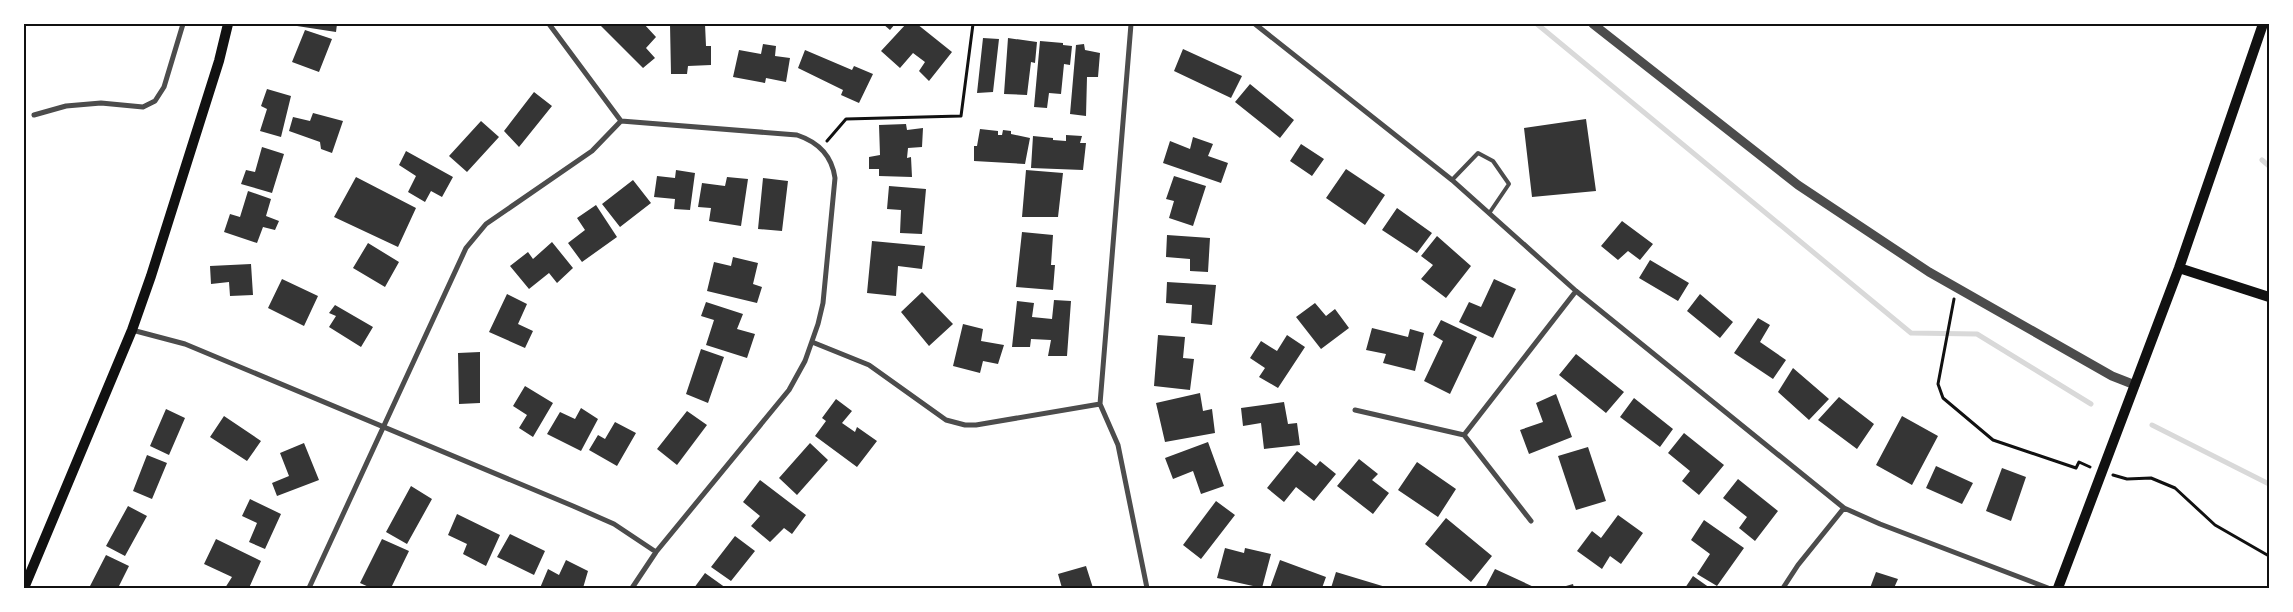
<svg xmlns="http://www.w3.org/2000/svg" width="2293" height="612" font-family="'Sofia Sans Condensed',sans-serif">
<rect width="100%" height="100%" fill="#fff"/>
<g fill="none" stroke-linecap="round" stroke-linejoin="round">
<path stroke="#d9d9d9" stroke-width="5" d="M1537,24L1911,333L1977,334L2091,404
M2262,160L2269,166
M2152,425L2269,484"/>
</g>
<path fill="#353535" d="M297,24H337L336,32L297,26Z
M604,24H644L656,37L646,48L655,58L643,68L601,26Z
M670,24H705L706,46H711V65L688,66L687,74H671Z
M883,24H895L890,30Z
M906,24H917L952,52L929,81L919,71L925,62L913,53L900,68L881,51Z
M305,30L332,39L319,72L292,62Z
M983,38L999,39L993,92L977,93Z
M1008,38L1037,42L1035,63L1031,62L1027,95L1004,94Z
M1040,41L1063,43V45L1072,46L1070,65L1064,64L1061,94L1049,93L1047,108L1034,107Z
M763,44L776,46L775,56L790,58L786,82L766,78L765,83L733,77L739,50L761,54Z
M1084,44L1085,50L1100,53L1098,77H1087L1086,116L1070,114L1076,45Z
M1183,49L1242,76L1231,98L1174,71Z
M805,50L852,70L854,66L873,74L859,103L841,95L843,90L798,68Z
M1250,84L1294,120L1280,138L1235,102Z
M267,89L291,96L281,137L260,131L267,109L261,106Z
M534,92L552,106L519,147L504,131Z
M313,113L343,121L332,153L321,149L320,142L289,131L293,117L310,121Z
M1586,119L1596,191L1532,197L1524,128Z
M481,121L499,137L467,172L449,156Z
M906,124L907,130L923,128L922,147L908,148L907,158L911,157L912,177L879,176V169H869V157L880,155L879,125Z
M980,129L998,131V135H1002L1003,130L1011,131V134L1030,138L1025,164L974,161V146H977Z
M1066,135L1082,136L1080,143H1086L1083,170L1031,168L1033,136L1053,138V140L1066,141Z
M1193,137L1213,144L1208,156L1228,163L1221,183L1163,163L1170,141L1190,149Z
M1301,144L1324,159L1312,176L1290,161Z
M262,147L284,154L272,193L241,184L246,170L255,172Z
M406,151L453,177L442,197L431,191L425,202L408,192L416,176L399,165Z
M1346,169L1385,195L1365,225L1326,198Z
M676,170L695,173L690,210L674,209L675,199L654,197L657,176L675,178Z
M1026,170L1063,173L1058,217H1022Z
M1174,176L1206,186L1193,226L1169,218L1174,201L1166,199Z
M356,177L416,208L398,247L334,217Z
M727,177L748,179L741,226L709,221L711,208L698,207L702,183L725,186Z
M763,178L788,181L782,231L758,229Z
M633,180L651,203L620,227L602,204Z
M889,186L926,189L922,234L900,233L901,210L887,209Z
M248,191L271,199L266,216L279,221L275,230L263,227L257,243L224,232L230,214L240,217Z
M596,205L617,237L582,262L568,243L585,230L577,218Z
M1397,208L1432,233L1417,253L1382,230Z
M1622,221L1653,244L1640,260L1628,251L1618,260L1601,246Z
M1022,232L1053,235L1051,265H1055L1053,290L1016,287Z
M1167,235L1210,238L1208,272L1190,271V259L1166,257Z
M1437,236L1471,266L1446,298L1421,279L1433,265L1421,256Z
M872,241L925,246L922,269L898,266L896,296L867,293Z
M552,242L573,268L557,283L549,273L529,289L510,266L528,252L533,259Z
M368,243L399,262L385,287L353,268Z
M733,257L758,263L753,284L762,287L757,303L707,291L714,262L731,266Z
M1650,260L1689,283L1678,301L1639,278Z
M251,264L253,295L230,296L229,282L211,284L210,266Z
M282,279L318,296L304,326L268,308Z
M1494,279L1516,289L1493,338L1459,322L1469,302L1481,307Z
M1167,282L1216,285L1212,325L1191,323L1192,305L1166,303Z
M922,292L953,324L929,346L901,312Z
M507,294L527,304L518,324L533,331L525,348L489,332Z
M1700,294L1733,322L1720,338L1687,311Z
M1054,300L1071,301L1067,356H1048L1051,340L1031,339L1030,347H1012L1017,301L1034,303L1032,317L1052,319Z
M706,302L743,314L737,329L755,334L747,358L706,345L714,320L701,316Z
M1315,303L1326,316L1335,309L1349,328L1321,349L1296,317Z
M335,305L373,327L361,347L329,327L336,316L329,313Z
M1758,318L1770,325L1760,342L1786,360L1773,379L1734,353Z
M1441,320L1477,337L1450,394L1424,381L1443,341L1433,335Z
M963,324L983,329L981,341L1004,345L998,364L983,361L980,373L953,366Z
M1372,328L1408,337L1410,329L1424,333L1415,371L1383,363L1386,354L1366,350Z
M1158,335L1185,337L1183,358L1194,359L1190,390L1154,386Z
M1287,335L1305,347L1278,388L1259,377L1265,368L1250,358L1261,341L1277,351Z
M701,349L724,357L708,403L686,394Z
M480,352V403L459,404L458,353Z
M1576,354L1624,392L1606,413L1559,375Z
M1793,368L1829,399L1809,420L1778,392Z
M525,386L553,403L533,437L519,428L527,415L513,406Z
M1200,393L1203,411L1212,409L1215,433L1165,442L1156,403Z
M1556,394L1572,437L1529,454L1520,430L1543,422L1536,403Z
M1839,397L1874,424L1857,449L1818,420Z
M1634,398L1673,429L1660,447L1620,417Z
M836,399L852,411L842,423L855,432L857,427L877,441L857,467L815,436L826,421L822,418Z
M1284,402L1288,424L1297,423L1300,445L1264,449L1261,423L1243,426L1241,408Z
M581,408L598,419L581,451L547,434L560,412L575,419Z
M166,409L185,418L169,455L150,446Z
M687,411L707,425L677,465L657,449Z
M224,416L261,441L247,461L210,437Z
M1902,416L1938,436L1912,485L1876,465Z
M615,422L636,433L617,466L589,450L598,435L605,439Z
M1684,433L1724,465L1699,495L1682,481L1690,471L1668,453Z
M1208,442L1224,486L1201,494L1193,471L1173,479L1165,458Z
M304,443L319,480L277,496L272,483L289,476L280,453Z
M810,443L828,460L797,495L779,478Z
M1588,447L1606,501L1576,510L1558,456Z
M1297,451L1316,466L1320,461L1336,474L1314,501L1296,487L1284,502L1267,488Z
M147,455L167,463L152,499L133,491Z
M1359,459L1378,474L1372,480L1389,493L1373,514L1337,486Z
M1417,462L1456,489L1438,517L1398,490Z
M1936,466L1973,483L1962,504L1926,488Z
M2002,468L2026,477L2011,521L1986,511Z
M1738,479L1778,511L1755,541L1739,528L1747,517L1723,498Z
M760,480L806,515L792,534L784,528L770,542L751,526L760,516L743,502Z
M411,486L432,499L407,544L386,532Z
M250,499L281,514L265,549L249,542L257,523L242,516Z
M1216,501L1235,515L1201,559L1183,545Z
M128,506L147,516L125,556L106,546Z
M457,514L500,535L486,566L463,554L467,544L448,535Z
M1618,515L1643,533L1621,564L1610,556L1602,569L1577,551L1592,531L1601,538Z
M1446,518L1492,556L1471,582L1425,544Z
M1704,520L1744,548L1717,586L1697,574L1710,554L1691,540Z
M510,534L545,551L534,575L497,557Z
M735,536L755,551L731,581L711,567Z
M216,539L261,561L249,588H225L232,577L204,564Z
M382,539L409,551L391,588H371L360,583Z
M1225,548L1244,553L1245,548L1271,554L1262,588L1217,578Z
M106,555L129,566L118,588H89Z
M566,560L588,571L583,588H540L548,569L559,575Z
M1280,560L1326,577L1322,588H1270Z
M1086,566L1093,588H1062L1058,574Z
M1495,569L1536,588H1485Z
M1336,572L1389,588H1331Z
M1876,572L1898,579L1894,588H1870Z
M705,573L726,588H694Z
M1693,576L1710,588H1685Z
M1573,584L1574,588H1559Z"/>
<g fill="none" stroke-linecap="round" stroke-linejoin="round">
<path stroke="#111" stroke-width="3" d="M827,141L846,119L961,116L973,24
M1954,299L1938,384L1943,398L1993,440L2076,468L2079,462L2090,467
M2113,475L2127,479L2151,478L2175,488L2215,525L2269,556"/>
<path stroke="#4c4c4c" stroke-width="4" d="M1452,180L1478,153L1493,161L1509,184L1490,212"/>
<path stroke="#4c4c4c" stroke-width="5" d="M549,24L621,121
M1131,24L1100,404L1118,445L1147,588
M1255,24L1452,180L1576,291L1844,508L1880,524L2048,588
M34,115L66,106L101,103L143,107L155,101L164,87L183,24
M621,121L797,135C818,142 832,156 835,178L823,303L818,324L805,361L789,390L656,552L632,588
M132,330L185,344L573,506L614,524L656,552
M812,342L869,365L946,420L965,425H976L1100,404
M1355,410L1464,435L1531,521
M1464,435L1576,291
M309,588L466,248L486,224L592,151L621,121
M1783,588L1798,565L1844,508"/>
<path stroke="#4c4c4c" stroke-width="9" d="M1593,24L1798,185L1929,272L2112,376L2135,385"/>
<path stroke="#111" stroke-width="10" d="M2179,268L2269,297
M24,588L132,330L151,276L219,61L228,24
M2058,588L2179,268L2263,24"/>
</g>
<rect width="2293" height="612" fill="none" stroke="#ffffff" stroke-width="50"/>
<rect x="25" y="25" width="2243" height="562" fill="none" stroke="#111" stroke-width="2"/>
</svg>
